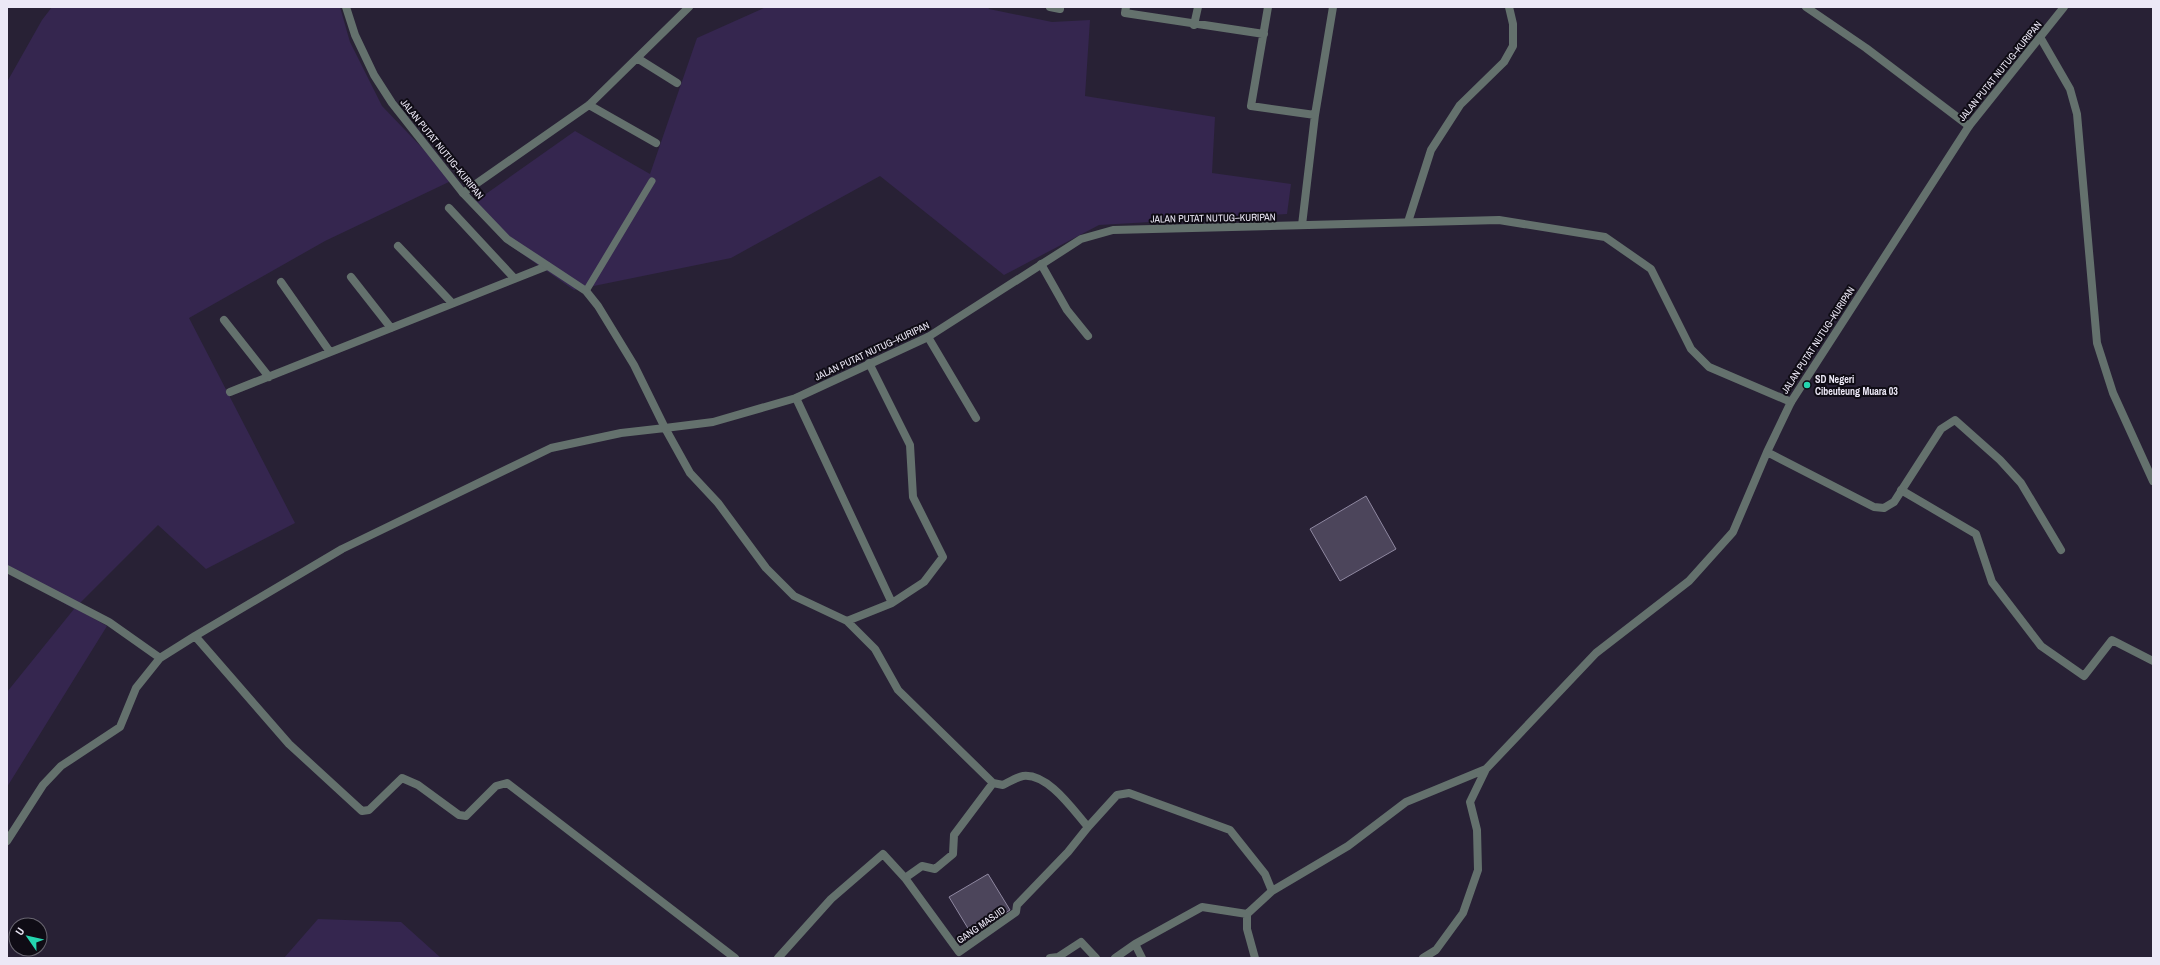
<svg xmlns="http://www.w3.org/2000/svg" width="2160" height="965" font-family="'Archivo Narrow',sans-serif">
<rect width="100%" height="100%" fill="#282135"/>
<path fill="#35264f" d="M52,7H340L350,42L382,106L453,180L325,241L189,318L295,523L206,569L158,525L75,608L107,626L7,787V692L74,609L7,570V82L42,20Z
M766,7H988L989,9L1052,22L1090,20L1085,96L1215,117L1212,173L1291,184L1287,214L1099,225L1004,275L880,176L731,258L574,290L505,242L473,203L575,131L650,174L697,38Z
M318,919L401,922L441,958H284Z"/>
<path fill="#4c455b" stroke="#8f88a1" d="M1366,496L1396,549L1340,581L1310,529Z
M988,874L1010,910L972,935L949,897Z"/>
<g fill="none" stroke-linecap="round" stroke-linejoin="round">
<path stroke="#64716d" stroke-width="7" d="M586,291L652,181"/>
<path stroke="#64716d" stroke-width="8" d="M1050,7L1060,9V7
M1126,7L1125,13L1264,34
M1268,7L1251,106L1315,115
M1806,7L1866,48L1969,126
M1194,25L1198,7
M2040,37L2070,89L2077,114L2097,343L2113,393L2153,481
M637,58L677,83
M589,105L656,143
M463,193L589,105L689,7
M449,208L514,278
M1408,222L1431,150L1460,105L1504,62L1513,46V24L1509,7
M1302,225L1315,115L1333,7
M398,246L452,303
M1041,264L1067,310L1088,336
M351,277L391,328
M281,282L330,352
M224,320L269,377
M928,337L976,418
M230,392L547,266
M796,398L892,603
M1767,452L1874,507L1884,508L1894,502L1941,429L1955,420L2000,460L2021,483L2061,550
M1901,490L1976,534L1992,582L2041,646L2084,676L2112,640L2153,661
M7,569L109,622L160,658
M847,621L892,603L924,582L943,557L913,497L910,445L869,363
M195,636L289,744L362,811L369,810L402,778L418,785L459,815L466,816L496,786L507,783L735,958
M7,841L43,785L61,766L120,727L136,688L160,658L195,636L342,549L551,448L621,433L665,428L690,473L718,503L766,568L794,596L847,621L875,649L898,690L993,783L1003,785C1009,782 1017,777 1023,776C1048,773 1073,810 1088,827L1117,795L1129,793L1230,830L1265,874L1272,891
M905,878L959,952L1016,912L1017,905L1068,852L1088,827
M1135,944L1142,958
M778,958L831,899L883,854L905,878L922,866L935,869L953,854L954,835L993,783
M1050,958L1058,957L1081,942L1096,958
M1115,958L1135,944L1202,907L1247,914
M1255,958L1247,929V914L1272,891L1348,846L1406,802L1486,769L1596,653L1689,581L1733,532L1767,452L1791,402
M1423,958L1436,950L1463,913L1478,870L1477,830L1470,802L1486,769"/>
<path stroke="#64716d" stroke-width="8" d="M346,7L355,35L374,75L392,103L463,193L507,239L586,291L598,306L634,365L665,428L713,422L796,398L928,337L1081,239L1113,230L1499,220L1605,237L1651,269L1691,349L1709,367L1791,402L1969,126L2064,7"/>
</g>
<circle fill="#24d5af" stroke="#0f0c15" stroke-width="1.5" cx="1807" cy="385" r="4"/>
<g text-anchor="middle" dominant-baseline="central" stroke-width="4" stroke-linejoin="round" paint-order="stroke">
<g font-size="10" fill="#ece8f6" stroke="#0f0c15">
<text transform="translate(2000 71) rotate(-51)">JALAN PUTAT NUTUG–KURIPAN</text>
<text transform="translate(442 149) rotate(51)">JALAN PUTAT NUTUG–KURIPAN</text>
<text transform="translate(1213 218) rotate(-1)">JALAN PUTAT NUTUG–KURIPAN</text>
<text transform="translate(1818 340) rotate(-57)">JALAN PUTAT NUTUG–KURIPAN</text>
<text transform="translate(872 351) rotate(-25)">JALAN PUTAT NUTUG–KURIPAN</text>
<text transform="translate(981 925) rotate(-35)">GANG MASJID</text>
</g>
<g font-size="10" font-weight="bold" fill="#ece8f6" stroke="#0f0c15" text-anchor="start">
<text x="1815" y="379">SD Negeri<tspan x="1815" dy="12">Cibeuteung Muara 03</tspan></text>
</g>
</g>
<rect width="2160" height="965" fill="none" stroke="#ece8f6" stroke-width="16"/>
<g transform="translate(28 937) rotate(304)"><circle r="19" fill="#0f0c15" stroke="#67646f"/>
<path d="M0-3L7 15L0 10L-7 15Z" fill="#24d5af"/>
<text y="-6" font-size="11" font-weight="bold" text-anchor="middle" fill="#ece8f6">U</text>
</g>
</svg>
